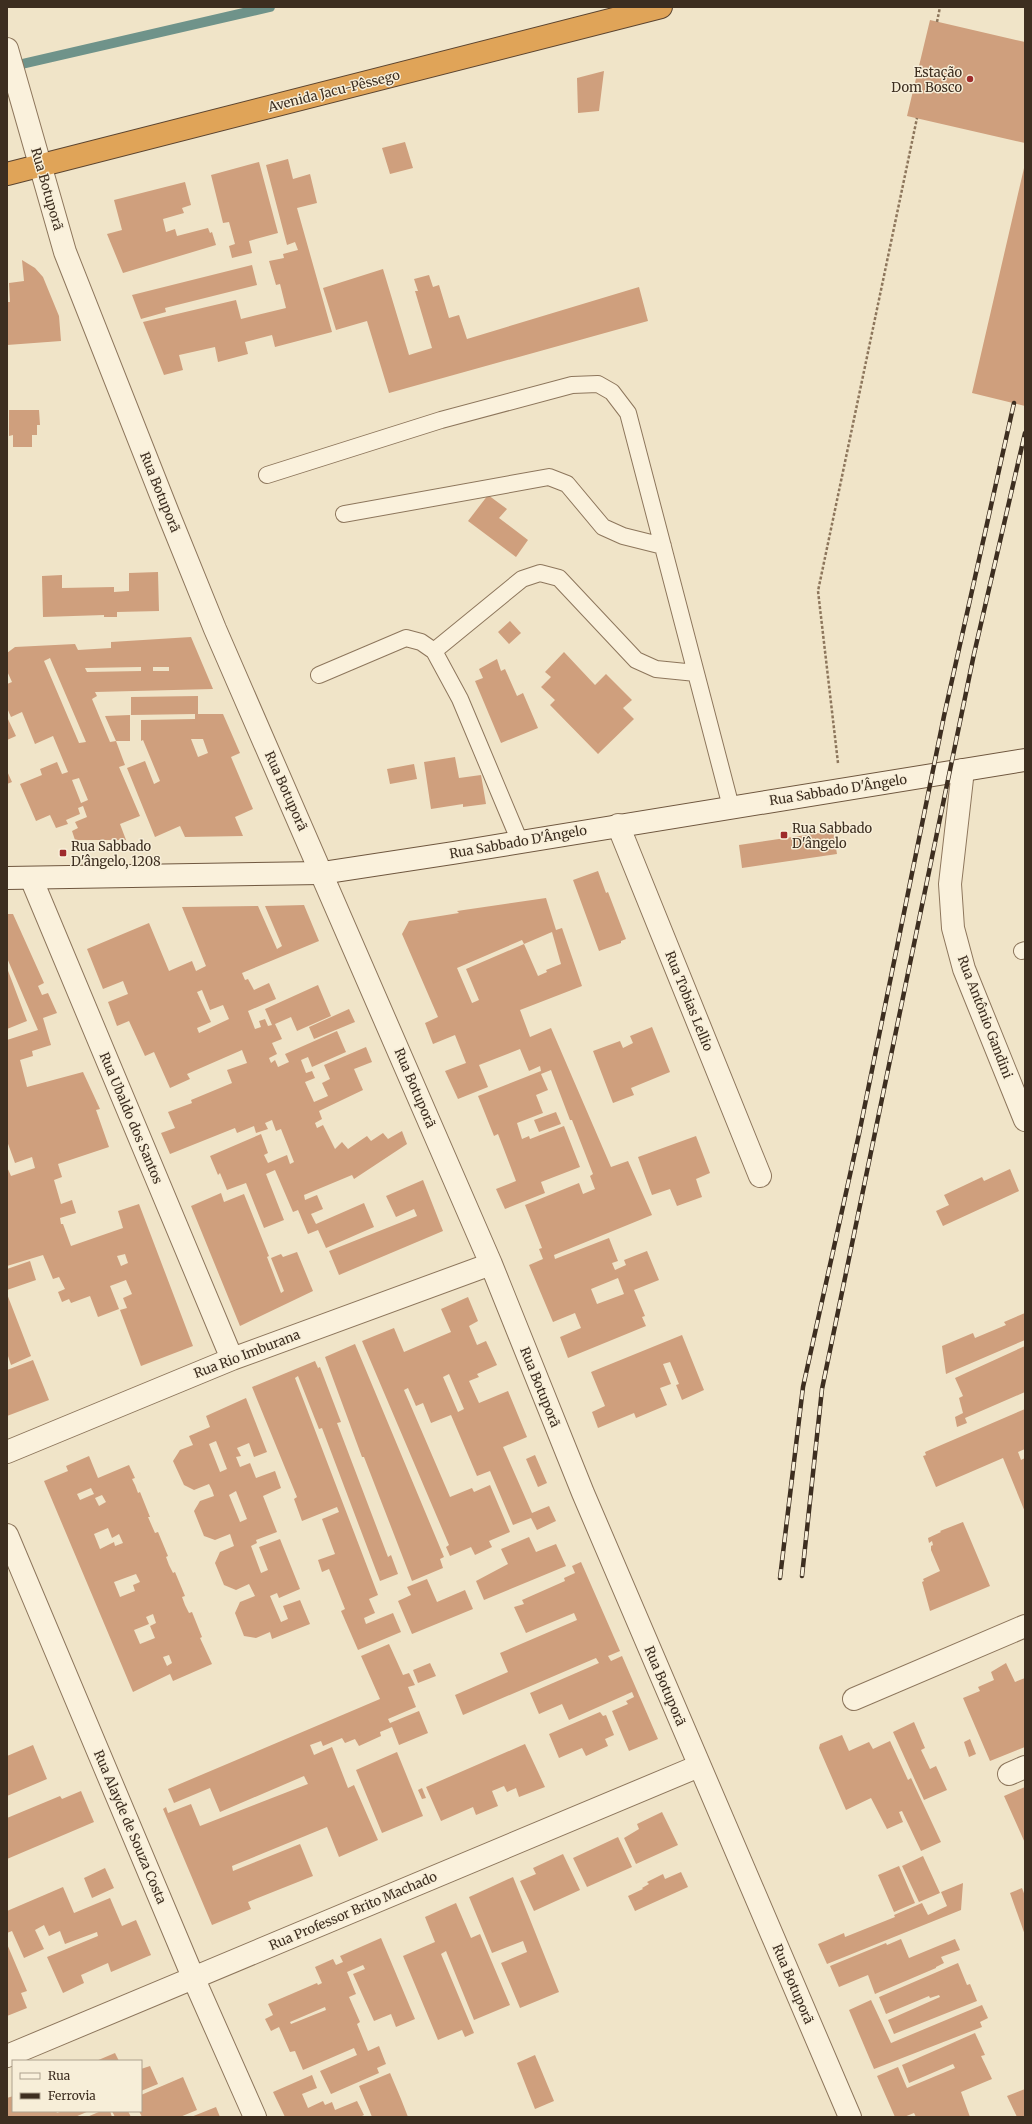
<svg xmlns="http://www.w3.org/2000/svg" width="1032" height="2124" font-family="Merriweather,serif">
<rect width="100%" height="100%" fill="#f0e4c8"/>
<g fill="none" stroke-linecap="round" stroke-linejoin="round">
<path stroke="#6f938a" stroke-width="10" d="M9,67L270,7"/>
</g>
<path fill="#cf9f7d" fill-rule="evenodd" d="M930,20L1025,42V143L907,116Z
M604,71L599,111L578,113L577,78Z
M405,142L413,168L390,174L382,148Z
M288,159L293,179L310,174L317,203L297,208L332,332L275,347L272,335L245,342L248,354L218,362L215,347L179,355L183,370L164,375L143,322L236,300L241,319L286,308L280,284L276,285L269,261L284,258L283,254L298,250L295,242L287,245L266,165Z
M259,162L278,233L249,241L252,253L232,258L229,246L235,244L229,222L223,223L211,175Z
M1024,168H1025V406L972,393Z
M185,182L191,205L182,208L184,213L163,219L166,232L175,229L177,236L208,228L210,233L212,232L216,245L123,273L107,234L122,230L114,200Z
M22,260L35,268L43,277L59,316L61,341L7,345V302H10L9,283L24,281Z
M252,265L257,285L165,308L166,312L141,319L132,295Z
M383,269L409,355L432,348L415,291H418L414,279L429,275L433,287L439,285L449,318L459,315L467,339L639,287L648,321L389,393L367,321L336,330L323,288Z
M9,410H39L40,425H37V435H32V447H13V435L9,436Z
M488,495L507,509L499,518L528,540L516,557L468,521Z
M158,572L159,611L117,612V617H104V615L43,617L42,576L62,575V588L114,587V592L129,591V573Z
M510,621L521,633L509,644L498,632Z
M191,637L213,689L95,692L97,696L92,699L110,742L116,741L125,765L119,767L140,816L120,824L126,840H75L72,831L78,828L75,822L87,817L83,806L78,808L80,814L66,820L68,824L56,828L50,815L36,821L20,784L42,775L40,769L57,762L62,774L68,772L53,736L35,744L22,712L11,717L7,708V684L12,682L7,671V653L15,647L75,644L78,650L111,648V642ZM50,658L86,742L79,743L44,661ZM141,667V671L87,672L85,668ZM153,667H169V671H153ZM79,778L88,800L81,803L72,780Z
M564,652L595,685L606,674L632,700L623,708L634,719L598,754L550,705L555,700L541,687L551,677L545,672Z
M497,659L501,671L505,669L517,696L523,693L538,728L501,743L475,681L483,678L479,669Z
M198,696V714H223L240,753L231,757L253,809L235,817L243,836L185,837L180,826L155,837L127,768L145,761L154,784L160,781L143,740L141,741V720L195,719V714L131,715V697ZM191,739H203L208,753L198,757Z
M130,715V741H116L105,716Z
M7,717L16,736L7,740Z
M455,757L459,778L481,775L486,804L463,807V804L431,809L424,762Z
M414,764L417,779L390,784L387,769Z
M7,771L12,782L7,784Z
M833,831L837,854L742,868L739,845Z
M598,871L606,893L608,892L626,939L621,941V943L599,951L573,880Z
M546,898L556,930L562,928L582,986L520,1010L530,1037L551,1028L611,1167L628,1161L652,1215L554,1255L555,1259L609,1238L618,1261L612,1263L615,1270L626,1265L624,1260L647,1251L659,1280L634,1290L645,1316L642,1317L646,1326L568,1358L560,1337L581,1328L575,1313L553,1322L529,1265L543,1259L539,1249L542,1248L525,1205L579,1183L583,1194L595,1189L590,1176L593,1174L572,1120H570L551,1070L541,1074L548,1090L536,1095L543,1113L517,1123L522,1139L529,1136L530,1139L564,1126L580,1167L541,1182L545,1193L505,1209L496,1189L516,1181L498,1134L494,1136L478,1096L541,1071L540,1066L529,1071L520,1049L479,1065L488,1087L458,1099L445,1071L466,1063L455,1035L433,1044L425,1023L438,1017L402,934L409,921L459,913L457,911ZM552,932L561,964L546,970L547,972L538,976L524,944L466,969L479,1000L472,1003L457,968L522,940L524,944ZM618,1278L624,1294L597,1304L591,1289Z
M304,905L319,941L242,973L245,980L248,979L254,990L269,983L276,999L248,1011L255,1029L261,1027L259,1021L265,1019L268,1026L272,1025L265,1009L318,985L331,1016L297,1031L291,1017L275,1024L282,1039L272,1043L277,1054L269,1058L271,1063L275,1060L278,1067L289,1062L285,1054L337,1031L346,1052L312,1067L308,1057L301,1060L306,1073L312,1071L315,1078L305,1082L314,1102L328,1096L322,1083L330,1079L324,1065L366,1047L372,1062L354,1069L363,1090L319,1111L322,1119L315,1123L317,1128L323,1125L335,1149L342,1142L348,1149L367,1136L371,1141L383,1133L388,1139L402,1131L407,1144L354,1179L352,1175L304,1195L305,1200L317,1195L323,1209L311,1214L316,1224L364,1203L374,1227L326,1248L318,1230L308,1234L298,1210L293,1212L275,1170L266,1174L284,1220L264,1228L246,1183L227,1190L220,1173L218,1175L210,1156L261,1134L268,1153L264,1155L268,1163L287,1155L290,1164L294,1162L281,1129L276,1131L272,1120L265,1123L268,1129L256,1133L254,1126L237,1133L235,1128L170,1154L161,1133L175,1128L168,1112L192,1103L191,1100L232,1083L227,1070L247,1063L242,1050L187,1074L190,1079L170,1088L154,1052L145,1056L129,1021L117,1026L108,1002L128,994L123,981L103,989L87,949L149,923L169,971L192,961L196,971L206,966L182,907L258,906L277,949L282,946L265,906ZM202,990L210,1010L223,1005L229,1019L199,1033L197,1028L211,1022L197,992Z
M7,914H13L44,983L38,986L42,995L48,993L57,1013L43,1018L51,1045L32,1051L33,1056L20,1060L27,1087L83,1072L100,1109L96,1110L109,1147L58,1164L62,1177L54,1180L61,1204L72,1200L76,1213L60,1218L61,1224H63L71,1246L123,1228L118,1211L139,1204L193,1346L141,1366L120,1310L127,1308L123,1298L132,1294L126,1280L110,1286L119,1309L98,1317L90,1296L71,1303L69,1299L62,1302L58,1292L65,1289L59,1277L53,1279L43,1255L7,1266V1167L11,1176L35,1168L32,1157L15,1163L7,1141V1040L38,1030L7,958ZM125,1254L128,1263L121,1266L117,1256Z
M7,968L27,1021L7,1029Z
M349,1009L355,1022L314,1039L309,1027Z
M652,1027L670,1072L631,1088L634,1095L613,1103L593,1051L620,1041L623,1048L633,1043L630,1036Z
M556,1112L561,1124L539,1132L534,1120Z
M696,1136L710,1173L696,1179L702,1197L677,1206L670,1189L652,1195L638,1157Z
M1010,1169L1019,1191L943,1226L936,1211L949,1205L944,1195L982,1177L984,1181Z
M423,1180L443,1231L339,1275L329,1251L417,1216L414,1209L396,1217L386,1196Z
M221,1193L224,1202L244,1194L269,1256L267,1257L281,1293L284,1291L271,1258L281,1254L283,1257L297,1252L313,1291L240,1326L191,1206Z
M30,1261L36,1280L7,1290V1269Z
M7,1294L31,1356L11,1365L7,1353Z
M468,1297L478,1321L469,1326L477,1345L486,1341L497,1365L477,1374L479,1377L469,1381L479,1403L508,1391L527,1437L503,1447L532,1513L549,1506L556,1521L537,1530L531,1518L513,1525L490,1471L477,1476L451,1415L431,1423L423,1403L416,1406L408,1388L404,1390L450,1497L472,1488L474,1492L490,1485L510,1532L489,1541L492,1547L475,1555L471,1547L450,1556L446,1547L449,1545L362,1341L394,1328L404,1352L451,1332L441,1309ZM449,1374L464,1409L458,1412L443,1377Z
M1025,1313V1340L946,1374L942,1346L973,1333L975,1338L1006,1325L1004,1322Z
M682,1335L704,1390L682,1400L676,1385L679,1384L670,1362L663,1364L671,1384L660,1388L667,1405L636,1418L634,1413L598,1428L592,1412L605,1406L591,1372Z
M355,1344L444,1557L440,1559L443,1568L412,1581L364,1457H362L325,1357Z
M1025,1346V1392L965,1418L967,1423L957,1427L955,1417L963,1413L959,1398L963,1396L955,1378Z
M33,1360L49,1400L7,1416V1370Z
M315,1361L318,1368L320,1367L341,1422L337,1423L388,1557L391,1555L398,1574L380,1581L322,1428L319,1429L298,1376L295,1378L378,1595L369,1599L375,1613L364,1618L366,1624L393,1613L401,1632L358,1650L341,1611L345,1609L329,1569L322,1572L318,1560L335,1554L322,1519L339,1512L337,1507L302,1521L294,1499L297,1497L252,1387Z
M246,1398L267,1452L254,1457L249,1443L237,1448L241,1456L236,1457L240,1467L250,1463L256,1478L275,1471L281,1488L263,1496L277,1532L256,1540L257,1543L251,1546L261,1573L268,1570L259,1547L280,1539L300,1589L279,1598L277,1593L270,1596L281,1622L288,1619L283,1606L300,1600L310,1624L272,1639L270,1632L256,1638L244,1636L235,1613L240,1602L255,1596L249,1584L236,1590L224,1585L215,1563L220,1552L234,1546L230,1534L215,1540L204,1536L194,1511L200,1501L214,1496L212,1490L209,1484L194,1490L184,1485L173,1461L180,1450L193,1445L189,1436L210,1427L206,1416ZM216,1441L227,1469L220,1472L209,1444ZM236,1491L247,1519L240,1522L229,1495Z
M1025,1409V1449L1018,1452L1021,1460L1025,1458V1512L1003,1458L936,1487L923,1456L926,1455L925,1452Z
M535,1455L547,1483L538,1487L526,1459Z
M89,1456L98,1478L129,1465L135,1478L132,1479L135,1485L138,1493L140,1492L150,1517H148L155,1533L158,1532L168,1556L166,1557L169,1565L173,1573L175,1572L185,1596L182,1597L185,1605L189,1613L192,1612L202,1637L200,1638L212,1664L173,1681L170,1674L133,1692L44,1481L68,1471L66,1466ZM91,1488L94,1494L80,1500L77,1494ZM102,1495L106,1502L99,1506L95,1498ZM108,1528L112,1538L119,1534L123,1543L115,1546L114,1542L100,1549L94,1534ZM136,1574L140,1582L133,1585L135,1591L120,1597L114,1582ZM153,1614L156,1623L150,1626L155,1638L140,1644L134,1630L149,1624L146,1617ZM169,1655L172,1663L167,1666L163,1657Z
M963,1522L990,1586L930,1611L922,1582L924,1581L923,1579L940,1571L931,1550V1546L933,1545L932,1541L929,1543L928,1538L941,1532L940,1531Z
M529,1537L536,1552L556,1544L566,1566L484,1600L476,1581L508,1564L501,1549Z
M581,1562L620,1651L608,1656L611,1661L622,1656L658,1739L629,1751L612,1711L628,1704L626,1701L634,1697L632,1692L569,1720L562,1704L539,1714L530,1693L599,1663L596,1658L463,1715L455,1695L508,1672L500,1653L577,1620L574,1613L526,1633L514,1607L524,1604L522,1600L565,1581L564,1578L575,1573L572,1566Z
M427,1579L437,1602L465,1590L473,1609L412,1634L398,1601L411,1595L407,1587Z
M389,1644L403,1675L409,1673L415,1685L408,1687L416,1707L388,1719L390,1723L419,1711L428,1733L399,1745L392,1727L380,1732L381,1736L359,1746L355,1739L345,1743L342,1738L323,1746L321,1741L310,1745L314,1755L332,1747L348,1788L354,1785L378,1840L339,1857L327,1827L232,1866L233,1871L300,1844L313,1876L248,1902L251,1909L212,1925L163,1809L166,1807L168,1813L191,1804L200,1826L308,1784L304,1776L220,1812L210,1788L174,1803L168,1789L380,1699L361,1656Z
M430,1663L436,1676L418,1683L413,1670Z
M1006,1663L1015,1682L1025,1678V1747L990,1761L963,1698L980,1691L978,1687L994,1680L991,1672Z
M600,1712L603,1716L606,1715L614,1735L605,1739L608,1746L586,1756L582,1748L559,1758L549,1734Z
M914,1722L925,1748L921,1750L930,1769L936,1766L947,1790L924,1800L893,1732Z
M842,1735L849,1751L869,1742L873,1749L890,1741L908,1780L911,1778L941,1842L921,1851L902,1811L899,1812L903,1822L887,1829L871,1798L846,1810L819,1748L820,1744Z
M970,1739L976,1754L969,1757L964,1742Z
M525,1744L545,1787L519,1797L516,1788L507,1792L504,1786L492,1791L498,1806L476,1815L473,1807L441,1821L426,1787Z
M33,1745L47,1779L7,1796V1756Z
M397,1752L423,1816L382,1833L356,1770Z
M1025,1787V1843L1004,1796Z
M422,1788L426,1798L422,1799L418,1790Z
M81,1791L94,1822L7,1859V1818L60,1796L62,1799Z
M662,1812L678,1845L636,1864L624,1838L639,1829L637,1824Z
M618,1837L632,1867L587,1887L573,1858Z
M563,1854L580,1890L534,1911L520,1881L536,1874L533,1868Z
M923,1856L940,1893L919,1902L902,1866Z
M899,1866L915,1903L894,1912L878,1875Z
M105,1868L114,1888L92,1898L84,1878Z
M681,1872L688,1887L635,1911L628,1896L643,1889L642,1888L649,1884L647,1882L663,1874L665,1879Z
M513,1877L559,1992L520,2008L501,1963L527,1952L523,1941L492,1953L469,1897Z
M963,1883L961,1910L827,1964L818,1944L844,1933L845,1937L895,1917L894,1915L922,1903L928,1915L947,1906L941,1892Z
M63,1887L74,1913L110,1898L122,1926L136,1920L151,1955L111,1972L108,1963L81,1975L84,1983L63,1993L47,1957L98,1936L97,1932L65,1944L60,1931L49,1936L44,1925L35,1930L44,1949L24,1958L12,1931L7,1933V1911Z
M1022,1888L1025,1896V1935L1010,1893Z
M456,1903L471,1938L480,1934L510,2005L474,2020L446,1951L441,1954L474,2033L465,2037L462,2030L438,2040L403,1956L435,1942L425,1917Z
M381,1938L415,2019L396,2027L391,2014L374,2021L353,1974L365,1969L363,1965L347,1972L356,1994L349,1997L360,2022L357,2024L368,2051L379,2046L386,2064L377,2068L379,2073L331,2094L320,2071L357,2055L354,2048L303,2070L295,2051L290,2052L279,2027L271,2031L265,2019L273,2015L268,2004L317,1983L318,1985L322,1983L315,1967L333,1959L336,1965L343,1962L340,1956ZM325,2007L326,2010L291,2024L290,2022Z
M901,1939L909,1958L955,1939L960,1950L941,1957L944,1963L936,1967V1968L875,1994L868,1975L839,1987L830,1966L886,1943L887,1945Z
M7,1944L27,1991L21,1993L27,2008L7,2016Z
M958,1963L967,1985L970,1984L977,2001L894,2034L888,2020L940,1997L939,1995L930,1998L929,1996L886,2014L879,1997Z
M871,2000L891,2043L982,2005L988,2018L980,2022L982,2027L874,2069L849,2010Z
M975,2033L985,2055L981,2056L992,2079L961,2092L970,2117H916L914,2113L904,2117H895L877,2076L898,2067L907,2088L955,2068L953,2064L909,2083L902,2065Z
M115,2053L119,2061H96Z
M535,2055L554,2101L535,2109L517,2063Z
M150,2066L158,2084L141,2091V2069Z
M390,2073L401,2099L408,2117H372L370,2112L359,2086Z
M312,2075L317,2088L302,2094L308,2108L323,2101L325,2105L332,2102L335,2110L357,2101L364,2115L360,2117H285L273,2092Z
M183,2077L197,2110L180,2117H142L139,2111H141V2095Z
M1025,2089V2116L1017,2117L1007,2096Z
M13,2096V2111H56L57,2113L62,2111H89L75,2117H7V2098Z
M216,2107L220,2117H191Z
M101,2111H110L112,2117H87Z
M112,2111H128L131,2117H115Z"/>
<g fill="none" stroke-linecap="round" stroke-linejoin="round">
<g stroke="#8d765c" stroke-width="18">
<path id="lane" d="M267,475L441,420L572,385L598,384L612,392L628,413L731,807
M344,514L549,477L567,484L603,527L623,536L663,546
M434,651L522,579L540,573L559,578L636,660L656,669L696,673
M319,675L406,638L421,642L434,651L460,699L520,842
M1022,951L1025,950"/>
</g>
<g stroke="#8d765c" stroke-width="24">
<path id="street" d="M7,49L65,252L168,513L215,629L491,1264L583,1493L850,2117
M963,770L950,884L953,928L964,969L1025,1120
M618,825L760,1176
M31,878L232,1359
M7,1452L232,1359L491,1264
M7,1535L193,1977L255,2117
M854,1699L1025,1626
M1009,1774L1025,1767
M7,2056L699,1766"/>
</g>
<g stroke="#6f573f" stroke-width="24">
<path id="secondary" d="M7,878L322,873L453,853L1025,760"/>
</g>
<g stroke="#5b4430" stroke-width="24">
<path id="highway" d="M7,174L661,7"/>
</g>
<path stroke="#8d765c" stroke-width="2.5" stroke-dasharray="3 2" stroke-linecap="butt" d="M937,22L940,7
M838,763L818,591L917,118"/>
<use href="#lane" stroke="#faf1dc" stroke-width="16"/>
<use href="#street" stroke="#faf1dc" stroke-width="22"/>
<use href="#secondary" stroke="#faf1dc" stroke-width="22"/>
<use href="#highway" stroke="#e0a458" stroke-width="22"/>
<g stroke="#3d2e20" stroke-width="4.5">
<path id="rail" d="M802,1576L822,1389L974,654L1025,433
M780,1578L803,1387L859,1134L944,716L1014,403"/>
</g>
<use href="#rail" stroke="#f7eed8" stroke-width="3" stroke-dasharray="9" stroke-linecap="butt"/>
</g>
<g fill="#9e2a2b" stroke="#f7eed8" stroke-width="1.5">
<circle cx="970" cy="79" r="4"/>
<rect x="780" y="831" width="8" height="8" rx="2"/>
<rect x="59" y="849" width="8" height="8" rx="2"/>
</g>
<g text-anchor="middle" dominant-baseline="central" stroke-width="3" stroke-linejoin="round" paint-order="stroke">
<g font-size="13" fill="#3d2e20" stroke="#f7eed8" text-anchor="start">
<text x="962" y="72" text-anchor="end">Estação<tspan x="962" dy="15">Dom Bosco</tspan></text>
<text x="792" y="828">Rua Sabbado<tspan x="792" dy="15">D'ângelo</tspan></text>
<text x="71" y="846">Rua Sabbado<tspan x="71" dy="15">D'ângelo, 1208</tspan></text>
</g>
<g font-size="13" fill="#3d2e20" stroke="#f7eed8">
<text transform="translate(334 91) rotate(-14)">Avenida Jacu-Pêssego</text>
<text transform="translate(47 189) rotate(74)">Rua Botuporã</text>
<text transform="translate(160 492) rotate(68)">Rua Botuporã</text>
<text transform="translate(838 790) rotate(-9)">Rua Sabbado D'Ângelo</text>
<text transform="translate(286 791) rotate(66)">Rua Botuporã</text>
<text transform="translate(518 842) rotate(-10)">Rua Sabbado D'Ângelo</text>
<text transform="translate(689 1001) rotate(68)">Rua Tobias Lellio</text>
<text transform="translate(985 1017) rotate(69)">Rua Antônio Gandini</text>
<text transform="translate(415 1088) rotate(67)">Rua Botuporã</text>
<text transform="translate(131 1118) rotate(67)">Rua Ubaldo dos Santos</text>
<text transform="translate(247 1354) rotate(-21)">Rua Rio Imburana</text>
<text transform="translate(540 1387) rotate(68)">Rua Botuporã</text>
<text transform="translate(665 1686) rotate(67)">Rua Botuporã</text>
<text transform="translate(130 1827) rotate(67)">Rua Alayde de Souza Costa</text>
<text transform="translate(353 1911) rotate(-23)">Rua Professor Brito Machado</text>
<text transform="translate(793 1984) rotate(67)">Rua Botuporã</text>
</g>
</g>
<rect width="1032" height="2124" fill="none" stroke="#3d2e20" stroke-width="16"/>
<rect x="12" y="2060" width="130" height="52" fill="#f7eed8" stroke="#ada18e"/>
<rect x="20" y="2073" width="20" height="6" fill="#faf1dc" stroke="#ada18e"/>
<text x="48" y="2080" font-size="12" fill="#3d2e20">Rua</text>
<rect x="20" y="2093" width="20" height="6" fill="#3d2e20" stroke="#ada18e"/>
<text x="48" y="2100" font-size="12" fill="#3d2e20">Ferrovia</text>
</svg>
